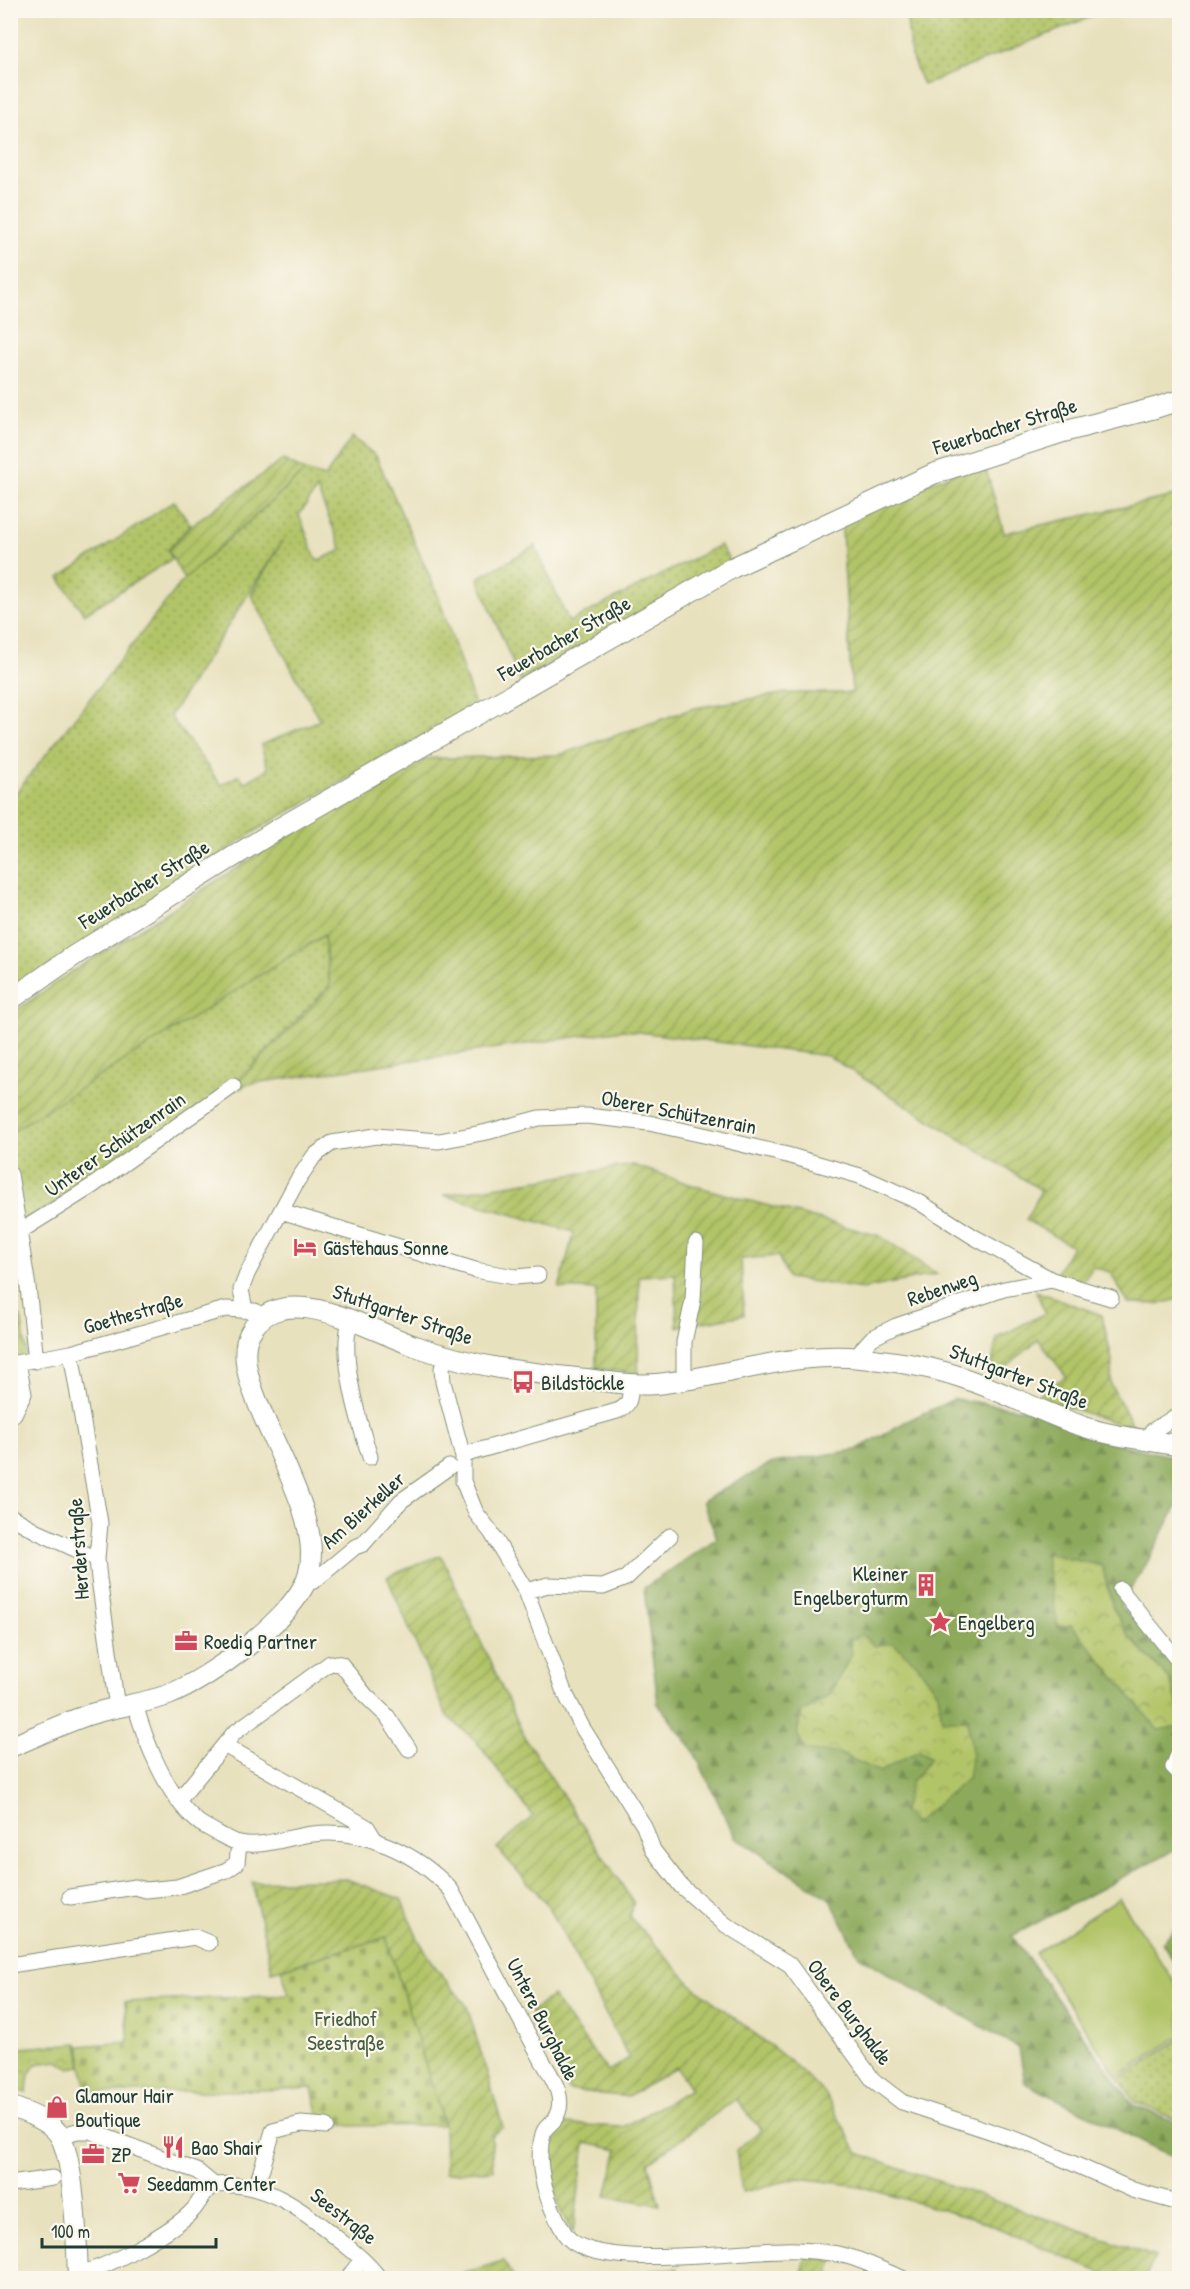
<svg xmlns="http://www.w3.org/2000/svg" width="1190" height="2289" font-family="'Patrick Hand',sans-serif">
<defs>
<pattern id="grass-dots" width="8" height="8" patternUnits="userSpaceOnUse" patternTransform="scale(1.5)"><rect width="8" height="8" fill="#b2c468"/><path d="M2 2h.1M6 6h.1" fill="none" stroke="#90a056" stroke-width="1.8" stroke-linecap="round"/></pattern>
<pattern id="forest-firs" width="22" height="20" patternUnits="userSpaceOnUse" patternTransform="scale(1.5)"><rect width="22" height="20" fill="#8daa5c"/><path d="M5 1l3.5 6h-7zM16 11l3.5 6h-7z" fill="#738c4d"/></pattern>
<pattern id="cemetery-stones" width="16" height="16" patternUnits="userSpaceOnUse" patternTransform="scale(1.5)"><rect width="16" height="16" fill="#b2c468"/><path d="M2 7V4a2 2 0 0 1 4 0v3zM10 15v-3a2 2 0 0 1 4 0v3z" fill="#90a056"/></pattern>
<pattern id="park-crowns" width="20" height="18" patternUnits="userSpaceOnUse" patternTransform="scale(1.5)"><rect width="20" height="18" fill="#b2c468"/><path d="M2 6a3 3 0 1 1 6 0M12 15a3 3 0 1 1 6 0" fill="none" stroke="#90a056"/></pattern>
<pattern id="garden-furrows" width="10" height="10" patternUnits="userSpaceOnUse" patternTransform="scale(1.5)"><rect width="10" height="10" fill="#b2c468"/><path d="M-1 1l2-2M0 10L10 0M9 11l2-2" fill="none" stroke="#90a056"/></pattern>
</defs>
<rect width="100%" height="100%" fill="#fbf7ec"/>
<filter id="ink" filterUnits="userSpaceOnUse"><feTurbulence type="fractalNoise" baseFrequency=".0167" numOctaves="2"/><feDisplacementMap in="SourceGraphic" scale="12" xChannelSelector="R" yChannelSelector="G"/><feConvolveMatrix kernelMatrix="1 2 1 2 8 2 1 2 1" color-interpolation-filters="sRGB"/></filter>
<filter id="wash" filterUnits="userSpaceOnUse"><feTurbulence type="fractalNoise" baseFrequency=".008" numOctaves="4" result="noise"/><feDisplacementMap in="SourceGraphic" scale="24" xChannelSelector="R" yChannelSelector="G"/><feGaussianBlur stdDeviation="1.35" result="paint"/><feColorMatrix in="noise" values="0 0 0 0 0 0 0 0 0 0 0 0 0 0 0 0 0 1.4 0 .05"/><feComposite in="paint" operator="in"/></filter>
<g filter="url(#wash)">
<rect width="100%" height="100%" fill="#e8e1be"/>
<path fill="url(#grass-dots)" stroke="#68804e" stroke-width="1.5" fill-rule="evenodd" d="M906,11H1105L923,85L911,56Z
M352,437L376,456L437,593L475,706L260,828L11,992V799L184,579L305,471L325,477ZM317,489L342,550L317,561L299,515ZM283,540L251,595L320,720L261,745L268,769L245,783L239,775L221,785L170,716Z
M174,501L191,525L168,550L172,559L84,614L59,578Z
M720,545L730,561L520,681L478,578L535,546L569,622Z
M324,935L330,986L242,1088L229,1090L18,1227L11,1169L10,1128Z
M10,1313L21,1317L27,1356L11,1358Z
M1179,2040V2121L1135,2102L1119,2079Z"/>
<path fill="url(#forest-firs)" stroke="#567448" stroke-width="1.5" fill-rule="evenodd" d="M954,1399L1030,1410L1105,1441L1179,1458V1502L1147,1563L1120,1606L1179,1667V1847L1012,1936L1133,2105L1179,2124V2184L1177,2159L1025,2083L1019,2048L950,2008L947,2009L859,1956L830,1899L735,1837L693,1750L658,1704L644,1588L717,1538L702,1501L772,1463L856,1450L905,1422ZM1102,1566L1113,1608L1130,1638L1170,1680L1158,1729L1072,1625L1058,1627ZM852,1653L938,1693L942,1720L914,1824L911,1782L931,1759L921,1751L908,1756L880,1772L839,1753L802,1712L830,1695Z
M1174,1930L1179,1931V1971L1162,1942Z"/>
<path fill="url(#cemetery-stones)" stroke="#68804e" stroke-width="1.5" d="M386,1937L444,2125L350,2126L319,2116L312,2088C237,2092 162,2091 87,2093L79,2046L129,2042L125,2002L289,1995L281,1969Z"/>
<path fill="url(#park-crowns)" stroke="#68804e" stroke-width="1.5" d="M1045,1553L1102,1566L1113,1608L1130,1638L1170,1680L1178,1705L1179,1726L1158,1730L1072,1625L1058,1627Z
M862,1634L874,1646L893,1643L917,1664L938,1693L942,1720H967L972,1753L968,1778L914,1824L903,1811L911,1782L931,1758L920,1751L908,1756L880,1772L839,1753L805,1751L797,1733L802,1712L830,1695L852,1653L850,1640Z
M78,2043L82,2066L70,2068L58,2061L36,2064L29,2074L27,2093L11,2089V2049Z"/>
<path fill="url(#garden-furrows)" stroke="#68804e" stroke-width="1.5" d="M283,460L305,471L184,579L168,550L191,525Z
M984,462L1004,533L1179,495V1299L1160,1304L1128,1303L1110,1272L1093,1267L1081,1284L1056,1274L1072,1246L1026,1220L1041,1190L828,1056L623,1030L233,1086L330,986L324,935L11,1132V1014L76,969L411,759L559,755L694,708L787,693H852L841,516Z
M633,1165L695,1186L880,1236L937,1274L863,1289L788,1278L778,1256L741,1259L744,1315L677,1327L675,1274L639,1276L638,1374L596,1368V1290L559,1288L574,1232L443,1195Z
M1036,1291L1102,1315L1112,1360L1111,1385L1135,1429L1036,1397L1066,1376L1038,1339L997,1376L990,1373L997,1338L1045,1313Z
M441,1555L525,1738L634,1903L629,1916L692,1985L789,2060L824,2092L858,2153L1155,2257L1145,2278H1113L984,2222L859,2186L799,2178L742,2192L736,2150L761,2130L736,2099L648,2163L660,2205L606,2196L618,2150L585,2143L573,2233L559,2209L548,2143L564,2124L623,2127L691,2089L676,2067L628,2097L568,2090L531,2012L552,1996L608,2072L629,2058L547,1904L497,1848L533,1816L476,1741L447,1716L387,1577Z
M346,1879L401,1899L418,1939L437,1969L467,2006L503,2127L491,2136L493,2170L445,2173L444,2125L386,1937L272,1971L252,1882Z
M806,2257L833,2260L829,2272L831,2274L830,2278H801Z
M503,2261L514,2278H448Z
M678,2268V2278H648L649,2270Z"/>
<path fill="#b2c468" stroke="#68804e" stroke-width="1.5" d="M1119,1898L1179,1989L1180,2036L1117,2077L1035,1953Z"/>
</g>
<g filter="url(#ink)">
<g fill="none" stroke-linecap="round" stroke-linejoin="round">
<g stroke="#848f79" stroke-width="17">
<path id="minor" d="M10,1174L28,1287L36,1361
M281,1211L475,1270L515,1277L538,1275
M19,1232L92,1186L233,1086
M245,1309L241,1290L247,1274L297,1181L314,1156L332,1143L376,1136L439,1141L487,1132L539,1118L587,1116L649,1123L708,1136L787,1155L860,1176L919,1202L974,1237L1052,1280L1111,1298
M350,1322C339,1356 359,1422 370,1457
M71,1353L100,1523L97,1559L99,1579L117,1708
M446,1356L442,1368L443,1382L463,1457V1481L476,1513L491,1532L526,1591L563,1689L582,1727L644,1826L653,1850L681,1886L726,1925L789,1964L873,2080L902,2102L1029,2144L1133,2190L1180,2203
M858,1357L863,1348L872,1338L896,1326L1004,1289L1052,1280
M10,1364L71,1353L226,1309L255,1311
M684,1380V1342L693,1300L696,1243
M14,1414L24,1394L18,1363
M1146,1440L1152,1431L1180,1414
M463,1457L470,1453L617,1411C630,1406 630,1398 631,1384
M10,1516L40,1533L97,1559
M305,1584L314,1581L355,1547L363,1544L401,1501L449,1467
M1120,1589L1180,1663
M526,1591L548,1585L603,1587L626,1578L670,1536
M135,1704C145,1741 167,1796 196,1820C201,1825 209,1828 215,1832C223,1836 232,1842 240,1843C265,1848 289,1836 313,1834C364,1828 417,1853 451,1890L543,2062C553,2078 568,2101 554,2120C550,2125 544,2128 543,2134C534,2166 548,2206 565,2234C591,2275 752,2247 797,2250C812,2251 828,2252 842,2255C862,2259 883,2271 902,2278
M224,1745L367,1827L375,1840
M1180,1750L1173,1767L1180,1774
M178,1801L234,1733L330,1663L341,1664L366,1696L387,1716L409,1749
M70,1897L135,1887L146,1890L177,1887L227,1870L237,1863L239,1843
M10,1965L195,1937L209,1943
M60,2136L77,2131H90L197,2171L214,2185C263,2180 302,2209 338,2239C353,2251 368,2263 379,2278
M10,2184L53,2178
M256,2188L273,2131L301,2124L326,2126
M78,2273C103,2271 176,2229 193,2210C201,2201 203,2191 214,2185
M348,2278L362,2259"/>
</g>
<g stroke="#848f79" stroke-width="22">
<path id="major" d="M10,1000L75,955L278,829L732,568L933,474L1063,432L1155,408L1180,400
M10,1747C37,1736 63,1723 91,1714C116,1706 143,1704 168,1695C208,1680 290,1620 306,1581C336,1508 221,1386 250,1333C281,1275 372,1332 415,1346C443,1356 471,1363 499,1368C528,1372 557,1376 586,1379C609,1382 633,1386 657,1384C725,1377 792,1351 861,1358C897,1361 934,1367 969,1380C1006,1393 1041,1412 1079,1425C1111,1437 1146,1439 1180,1446
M10,2106C26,2113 47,2119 58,2133C75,2156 77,2248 78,2278"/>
</g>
<use href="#minor" stroke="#fff" stroke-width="15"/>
<use href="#major" stroke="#fff" stroke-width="20"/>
</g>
</g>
<defs>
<g id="hotel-bare" transform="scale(1.8)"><path d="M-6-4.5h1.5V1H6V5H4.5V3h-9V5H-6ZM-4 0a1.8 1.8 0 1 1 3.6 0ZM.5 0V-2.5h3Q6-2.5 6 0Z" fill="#d1495b" stroke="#fbf7ec" stroke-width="2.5" paint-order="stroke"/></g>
<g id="bus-bare" transform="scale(1.8)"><path d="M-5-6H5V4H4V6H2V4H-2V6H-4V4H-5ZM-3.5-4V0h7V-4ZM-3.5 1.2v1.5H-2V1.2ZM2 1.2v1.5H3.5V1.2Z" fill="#d1495b" stroke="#fbf7ec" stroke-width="2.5" paint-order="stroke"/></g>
<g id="building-bare" transform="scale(1.8)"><path d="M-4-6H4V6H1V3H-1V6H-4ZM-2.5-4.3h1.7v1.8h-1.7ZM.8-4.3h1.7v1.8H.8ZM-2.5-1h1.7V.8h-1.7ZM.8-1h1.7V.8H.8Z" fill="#d1495b" stroke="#fbf7ec" stroke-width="2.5" paint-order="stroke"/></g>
<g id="sight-bare" transform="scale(1.8)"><path d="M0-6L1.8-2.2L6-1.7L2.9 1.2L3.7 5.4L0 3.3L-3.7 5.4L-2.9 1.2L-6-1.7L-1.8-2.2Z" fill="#d1495b" stroke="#fbf7ec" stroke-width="2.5" paint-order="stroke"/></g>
<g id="office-bare" transform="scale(1.8)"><path d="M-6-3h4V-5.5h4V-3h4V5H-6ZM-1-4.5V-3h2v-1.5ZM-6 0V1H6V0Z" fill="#d1495b" stroke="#fbf7ec" stroke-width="2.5" paint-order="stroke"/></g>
<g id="shop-bare" transform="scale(1.8)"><path d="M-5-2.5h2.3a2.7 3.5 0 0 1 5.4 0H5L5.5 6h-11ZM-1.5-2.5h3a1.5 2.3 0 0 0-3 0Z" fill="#d1495b" stroke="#fbf7ec" stroke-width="2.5" paint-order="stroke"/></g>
<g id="restaurant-bare" transform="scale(1.8)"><path d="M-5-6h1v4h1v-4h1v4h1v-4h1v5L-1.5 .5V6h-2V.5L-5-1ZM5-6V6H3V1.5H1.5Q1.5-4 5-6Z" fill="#d1495b" stroke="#fbf7ec" stroke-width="2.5" paint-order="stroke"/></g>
<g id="supermarket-bare" transform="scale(1.8)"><path d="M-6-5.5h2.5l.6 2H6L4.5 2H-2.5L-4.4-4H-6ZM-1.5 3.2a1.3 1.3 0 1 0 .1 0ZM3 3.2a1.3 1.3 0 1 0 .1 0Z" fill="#d1495b" stroke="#fbf7ec" stroke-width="2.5" paint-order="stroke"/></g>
</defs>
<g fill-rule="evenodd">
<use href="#hotel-bare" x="305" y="1247"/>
<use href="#bus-bare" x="523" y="1382"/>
<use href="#building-bare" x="926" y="1585"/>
<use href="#sight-bare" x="940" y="1622"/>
<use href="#office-bare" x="186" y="1641"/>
<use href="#shop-bare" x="57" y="2107"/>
<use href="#restaurant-bare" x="173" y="2147"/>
<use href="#office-bare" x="93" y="2154"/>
<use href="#supermarket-bare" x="129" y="2183"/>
</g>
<g text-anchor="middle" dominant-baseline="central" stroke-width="4.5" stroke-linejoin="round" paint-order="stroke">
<g font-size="21" fill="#1f3d34" stroke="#fbf7ec">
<text transform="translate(1005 426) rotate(-17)">Feuerbacher Straße</text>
<text transform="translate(564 638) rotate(-30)">Feuerbacher Straße</text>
<text transform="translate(144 884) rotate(-32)">Feuerbacher Straße</text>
<text transform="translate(679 1112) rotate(11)">Oberer Schützenrain</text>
<text transform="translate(115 1144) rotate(-35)">Unterer Schützenrain</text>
<text transform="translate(942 1288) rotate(-19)">Rebenweg</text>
<text transform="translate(133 1313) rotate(-16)">Goethestraße</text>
<text transform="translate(403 1314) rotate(19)">Stuttgarter Straße</text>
<text transform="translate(1019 1376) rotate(21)">Stuttgarter Straße</text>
<text transform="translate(363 1510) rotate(-42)">Am Bierkeller</text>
<text transform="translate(78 1549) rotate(-94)">Herderstraße</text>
<text transform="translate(850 2012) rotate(53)">Obere Burghalde</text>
<text transform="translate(543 2019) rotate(63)">Untere Burghalde</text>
<text transform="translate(344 2216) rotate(38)">Seestraße</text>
</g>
<g font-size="21" fill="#1f3d34" stroke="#fbf7ec" text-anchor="start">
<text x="323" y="1247">Gästehaus Sonne</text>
<text x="541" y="1382">Bildstöckle</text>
<text x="908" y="1573" text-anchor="end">Kleiner<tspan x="908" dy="24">Engelbergturm</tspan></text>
<text x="958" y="1622">Engelberg</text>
<text x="204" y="1641">Roedig Partner</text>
<text x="75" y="2095">Glamour Hair<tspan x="75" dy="24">Boutique</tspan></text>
<text x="191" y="2147">Bao Shair</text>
<text x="111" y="2154">ZP</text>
<text x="147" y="2183">Seedamm Center</text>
</g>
<g font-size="21" fill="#445f41" stroke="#fbf7ec">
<text x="346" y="2018">Friedhof<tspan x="346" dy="24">Seestraße</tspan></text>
</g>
</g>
<rect width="1190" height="2289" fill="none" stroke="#fbf7ec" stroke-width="36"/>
<path d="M42 2238v9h174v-9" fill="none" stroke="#1f3d34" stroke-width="3"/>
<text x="51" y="2238" font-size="18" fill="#1f3d34" stroke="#fbf7ec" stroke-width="4.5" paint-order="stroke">100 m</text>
</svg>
